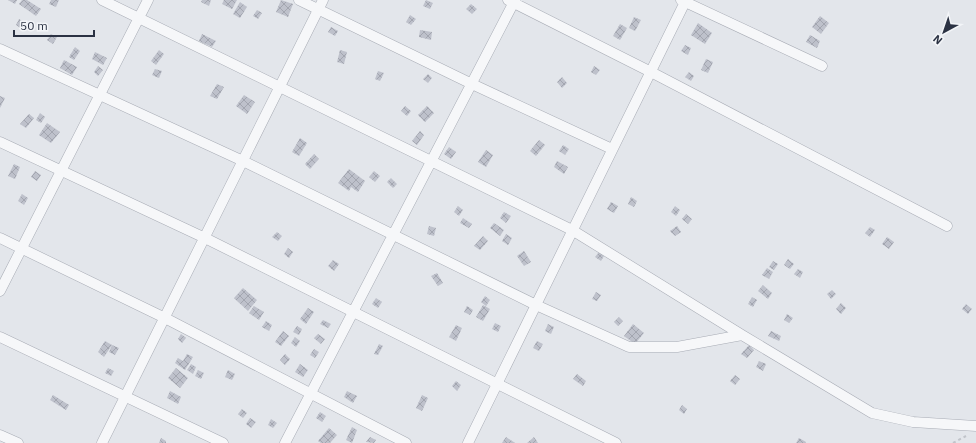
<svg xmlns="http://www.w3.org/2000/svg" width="976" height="443" font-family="'IBM Plex Sans',sans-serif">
<defs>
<pattern id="building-cross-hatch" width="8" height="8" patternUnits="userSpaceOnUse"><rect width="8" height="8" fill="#bec1cb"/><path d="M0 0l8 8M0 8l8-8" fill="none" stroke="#a3a6b0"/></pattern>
</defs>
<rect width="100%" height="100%" fill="#e3e6eb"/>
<path fill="url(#building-cross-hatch)" d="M8,0H17L15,4Z
M22,0H27L41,9L36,16L19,4Z
M51,0H59L56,7L49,4Z
M202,0H211L209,6L201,2Z
M224,0H237L232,9L222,4Z
M281,0L293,4L288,17L276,12Z
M426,0L433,3L430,9L423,6Z
M240,2L247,7L240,18L233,14Z
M471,4L477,9L472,14L466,9Z
M257,10L262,13L258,19L253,16Z
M410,15L416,19L411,25L406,22Z
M820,16L829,23L821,34L812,27Z
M634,17L641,20L635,31L629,28Z
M19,19L25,23L22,29L16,25Z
M698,23L712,33L705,44L691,35Z
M620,24L627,28L620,40L613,36Z
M331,27L338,31L335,36L328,32Z
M420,30L432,32L431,40L419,37Z
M51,34L57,37L53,44L47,40Z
M202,34L216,41L212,47L199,41Z
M810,35L820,41L817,48L806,42Z
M685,45L691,48L688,55L681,51Z
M75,47L80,51L74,60L69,57Z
M159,50L164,54L156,65L151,61Z
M340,50L347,52L344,64L337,62Z
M95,52L107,58L103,65L92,59Z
M706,59L713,62L708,73L701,70Z
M64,60L77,67L72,75L60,68Z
M98,66L103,70L98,76L94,72Z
M594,66L600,70L596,75L591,72Z
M155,69L162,71L159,78L152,75Z
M378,71L384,73L380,81L375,79Z
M689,72L694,76L691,81L685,77Z
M428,74L432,78L428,83L423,79Z
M562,77L567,83L562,88L557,82Z
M217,84L224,87L217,99L210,96Z
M244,95L255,102L247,114L236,106Z
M0,96L5,98L0,108Z
M405,106L411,111L407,116L401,111Z
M427,106L434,113L425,122L418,115Z
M40,113L45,117L41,123L36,120Z
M29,114L34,118L26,128L20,124Z
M47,123L60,132L51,143L39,135Z
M420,131L424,135L417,145L412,141Z
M300,138L307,143L299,156L292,152Z
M539,140L545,145L536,156L530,151Z
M563,145L569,149L565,155L559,151Z
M449,147L456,152L451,159L444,154Z
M486,150L493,155L486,167L478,162Z
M314,154L319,159L310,169L305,164Z
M557,161L568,167L564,174L554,167Z
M14,164L20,167L15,179L8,176Z
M349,169L365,181L358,192L351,187L349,191L338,183Z
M35,171L41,175L37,181L31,177Z
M374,171L380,176L375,182L369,177Z
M391,178L397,184L393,188L387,182Z
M22,194L28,198L24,205L18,201Z
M631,197L637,201L634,207L628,204Z
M611,202L618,206L614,213L607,209Z
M458,206L463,210L459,216L454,212Z
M675,206L680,210L676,216L671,212Z
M504,212L511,216L506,223L500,218Z
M686,214L692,219L688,224L682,219Z
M463,218L472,224L469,228L460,223Z
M494,223L504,230L500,236L490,228Z
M429,226L436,228L434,236L427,234Z
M677,226L681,232L675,236L670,231Z
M870,227L875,230L870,237L865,233Z
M277,232L282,236L278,241L272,237Z
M506,234L512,238L508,245L502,241Z
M483,236L488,241L480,250L474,246Z
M887,237L894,242L889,249L882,244Z
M288,248L293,252L289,258L284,254Z
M524,251L531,262L524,266L517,256Z
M599,252L604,256L601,261L595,257Z
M788,259L794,264L790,269L784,265Z
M333,260L339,264L334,271L328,266Z
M773,261L778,264L774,270L769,267Z
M767,268L773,272L769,279L762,275Z
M798,269L803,272L800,278L794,274Z
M437,273L443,283L438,286L431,276Z
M763,285L772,293L768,299L758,291Z
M243,288L257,300L248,311L234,298Z
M832,290L836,294L831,299L827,294Z
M596,292L601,295L597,301L592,299Z
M485,296L490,300L486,306L481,302Z
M752,297L757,300L753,307L748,304Z
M376,298L382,302L378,308L372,304Z
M841,303L846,308L841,314L836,309Z
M966,304L972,309L968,314L962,309Z
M483,305L490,309L483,321L476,317Z
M254,306L264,312L259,320L249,313Z
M467,306L473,310L470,315L464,312Z
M308,308L314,312L306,324L300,319Z
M787,314L793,318L789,323L784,320Z
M619,317L623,321L618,326L614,322Z
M323,320L331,324L328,328L320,324Z
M266,321L272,325L269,331L262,327Z
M495,323L501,326L498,332L492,329Z
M548,324L554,327L551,334L545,331Z
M633,324L644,333L635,344L624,336Z
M456,325L462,328L456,341L449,337Z
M297,326L302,329L299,335L293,332Z
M283,331L289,336L281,346L275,342Z
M771,331L781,336L779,341L768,336Z
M181,334L186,338L182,343L178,339Z
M318,334L325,339L321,344L314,338Z
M295,337L300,341L296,347L291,343Z
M105,341L112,345L104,357L98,352Z
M537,341L543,344L539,351L533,348Z
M379,344L383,346L378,355L374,354Z
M112,345L119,348L115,355L109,352Z
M749,345L754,350L747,358L741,354Z
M314,349L319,352L315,358L310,355Z
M187,354L193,357L185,370L175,363L178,358L183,361Z
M285,354L290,359L285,365L280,360Z
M759,361L766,364L763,371L756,367Z
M191,364L196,367L193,374L187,370Z
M300,364L308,370L303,377L295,372Z
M108,368L114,371L111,376L105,373Z
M176,368L188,378L180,388L168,378Z
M198,370L204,373L201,379L195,376Z
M228,370L235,374L232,380L225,377Z
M577,374L586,381L583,386L573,379Z
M735,375L740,379L735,385L730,381Z
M456,381L461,385L457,391L452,386Z
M170,391L181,397L178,404L167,398Z
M347,391L357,396L353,403L344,397Z
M53,395L69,405L66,410L50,400Z
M422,395L428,398L422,411L416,408Z
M682,405L687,409L684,414L679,410Z
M242,409L247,413L243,418L238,414Z
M320,412L326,416L322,422L316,418Z
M250,418L256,422L251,428L246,424Z
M271,419L277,423L273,428L268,425Z
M352,427L357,430L352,443L346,440Z
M329,428L337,435L330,443H321L318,441Z
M370,437L376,440L374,443L366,442Z
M506,437L515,443H502Z
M534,437L538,443H527Z
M161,438L166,441V443H159Z
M799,438L806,442L805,443H796Z"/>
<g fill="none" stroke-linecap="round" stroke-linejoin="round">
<g stroke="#a8acb5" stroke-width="11">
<path id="street" d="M102,0L572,230L742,335
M299,0L472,84L612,149
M508,0L651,72L947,226
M681,0L822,66
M0,49L243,161L536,305L629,347H677L742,335L872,413L913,422L976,426
M0,142L205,238L616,443
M0,238L165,318L406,443
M0,291L148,0
M0,337L223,443
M0,435L18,443
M102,443L323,0
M285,443L515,0
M468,443L686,0"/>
</g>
<path stroke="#c1c4ca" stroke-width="2" stroke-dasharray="3 3" stroke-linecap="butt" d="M953,443L966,436"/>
<use href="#street" stroke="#f6f7f9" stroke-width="10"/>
</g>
<g transform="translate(944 32) rotate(220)" stroke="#f3f5f8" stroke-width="3" paint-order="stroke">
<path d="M0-3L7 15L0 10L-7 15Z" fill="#2b3243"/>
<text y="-6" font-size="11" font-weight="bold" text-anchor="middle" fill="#2b3243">N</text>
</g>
<path d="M14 30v6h80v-6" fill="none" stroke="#2b3243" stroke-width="2"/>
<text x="20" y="30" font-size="12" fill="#2b3243" stroke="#f3f5f8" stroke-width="3" paint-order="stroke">50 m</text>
</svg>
